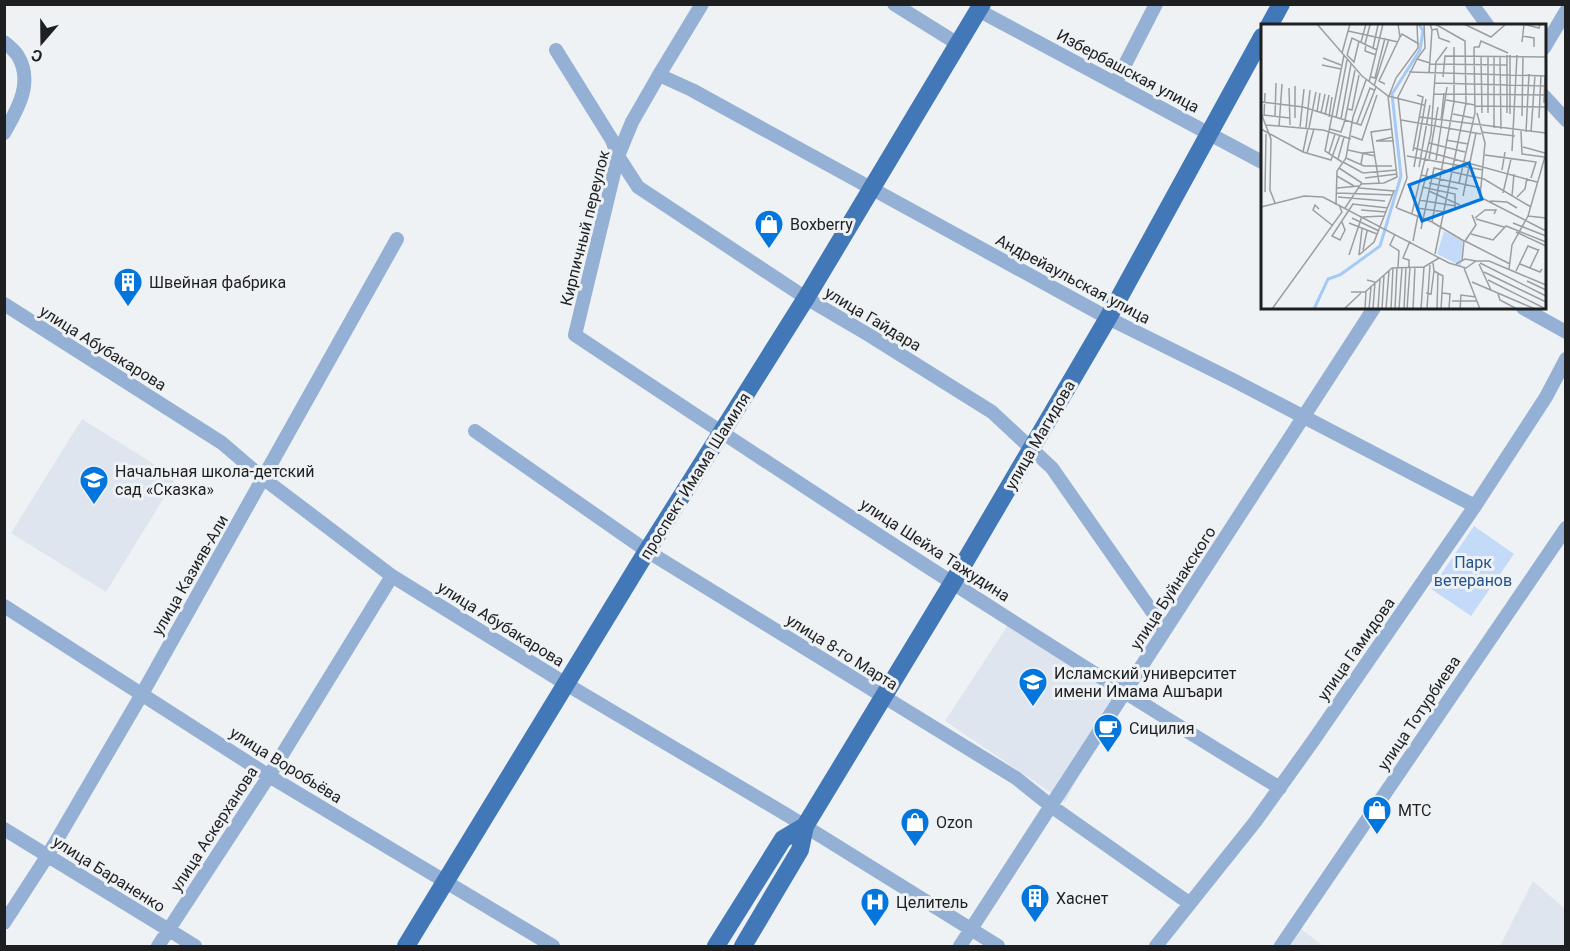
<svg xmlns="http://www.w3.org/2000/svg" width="1570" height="951" font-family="Roboto,sans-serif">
<rect width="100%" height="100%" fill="#eff2f5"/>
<path fill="#dee5ef" d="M82,419L176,478L106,592L11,533Z
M1010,622L1120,694L1065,802L945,721Z
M1533,881L1565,909V946H1500Z
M1300,928L1323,946H1288Z"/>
<path fill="#c3dbf8" d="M1474,526L1514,554L1471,616L1431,589Z"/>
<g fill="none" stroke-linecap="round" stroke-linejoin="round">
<path stroke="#94b1d5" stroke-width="14" d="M702,4L659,75L632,122L618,156L575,335C808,490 1041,643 1280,788
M894,4L958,44
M1472,4L1488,26
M978,10L1262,162
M4,42C9,46 15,51 18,56C34,83 17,110 4,133
M1544,48L1566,11
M556,50L612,140L618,156L638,187L806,298L869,335L992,412L1052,468L1165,630
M659,75L692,90L1108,318L1233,380L1475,506
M1116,82L1156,4
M1544,96L1566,120
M4,304L222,443L264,479L392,576L566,684L787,815L998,946
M1523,308L1566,332
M475,431L647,551L1016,778L1051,806L1189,903
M4,606L269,776L553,946
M4,829L195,946
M4,923L48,855L142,694L397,239
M158,946L269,776L392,576
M960,946L1374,308
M1156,946L1255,822L1313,741L1475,506L1546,397L1566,359
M1281,946L1566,528"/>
<path stroke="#4278b8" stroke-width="18" d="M1269,26L1281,4
M406,946L647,551L806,298L982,4
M716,946L783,839L805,826
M743,946L800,850L805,826L953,582L1108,318L1262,37"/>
</g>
<defs>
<g id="shop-pin" transform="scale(1.5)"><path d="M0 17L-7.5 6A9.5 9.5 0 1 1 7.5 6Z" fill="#0276dd" stroke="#eff2f5"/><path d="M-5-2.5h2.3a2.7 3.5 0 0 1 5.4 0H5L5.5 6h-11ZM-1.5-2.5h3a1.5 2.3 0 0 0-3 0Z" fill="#fff"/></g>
<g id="building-pin" transform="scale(1.5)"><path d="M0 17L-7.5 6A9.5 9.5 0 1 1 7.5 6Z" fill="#0276dd" stroke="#eff2f5"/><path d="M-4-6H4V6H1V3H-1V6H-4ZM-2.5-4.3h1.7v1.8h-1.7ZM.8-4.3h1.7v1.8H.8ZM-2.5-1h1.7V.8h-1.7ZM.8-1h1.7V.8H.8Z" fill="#fff"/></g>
<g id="school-pin" transform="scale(1.5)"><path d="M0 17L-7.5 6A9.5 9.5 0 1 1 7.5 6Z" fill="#0276dd" stroke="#eff2f5"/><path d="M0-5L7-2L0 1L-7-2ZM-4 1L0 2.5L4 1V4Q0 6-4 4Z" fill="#fff"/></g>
<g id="university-pin" transform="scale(1.5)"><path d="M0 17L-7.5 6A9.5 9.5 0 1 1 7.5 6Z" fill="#0276dd" stroke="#eff2f5"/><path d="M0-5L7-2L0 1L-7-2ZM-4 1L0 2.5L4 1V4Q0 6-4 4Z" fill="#fff"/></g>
<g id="cafe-pin" transform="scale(1.5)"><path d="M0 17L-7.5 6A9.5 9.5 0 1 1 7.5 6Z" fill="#0276dd" stroke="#eff2f5"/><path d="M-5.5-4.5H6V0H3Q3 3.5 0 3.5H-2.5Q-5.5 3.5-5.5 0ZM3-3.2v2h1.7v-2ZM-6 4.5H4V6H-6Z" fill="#fff"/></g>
<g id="hospital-pin" transform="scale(1.5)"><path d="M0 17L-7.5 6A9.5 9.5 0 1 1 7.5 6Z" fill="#0276dd" stroke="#eff2f5"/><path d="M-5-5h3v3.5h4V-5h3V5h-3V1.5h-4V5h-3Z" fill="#fff"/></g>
</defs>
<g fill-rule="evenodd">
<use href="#shop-pin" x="769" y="224"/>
<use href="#building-pin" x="128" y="282"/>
<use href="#school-pin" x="94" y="480"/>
<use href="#university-pin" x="1033" y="682"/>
<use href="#cafe-pin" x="1108" y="728"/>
<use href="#shop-pin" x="1377" y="810"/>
<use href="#shop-pin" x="915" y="822"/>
<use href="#building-pin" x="1035" y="898"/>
<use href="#hospital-pin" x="875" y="902"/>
</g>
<g text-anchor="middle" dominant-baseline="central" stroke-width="6" stroke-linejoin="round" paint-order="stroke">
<g font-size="16" fill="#1e1f20" stroke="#eff2f5">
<text transform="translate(1128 71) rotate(28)">Избербашская улица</text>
<text transform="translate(585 228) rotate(-76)">Кирпичный переулок</text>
<text transform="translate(1073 279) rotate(28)">Андрейаульская улица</text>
<text transform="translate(873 319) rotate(31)">улица Гайдара</text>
<text transform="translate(103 348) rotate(32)">улица Абубакарова</text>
<text transform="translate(1040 435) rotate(-60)">улица Магидова</text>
<text transform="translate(695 476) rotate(-58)">проспект Имама Шамиля</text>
<text transform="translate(935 550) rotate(33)">улица Шейха Тажудина</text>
<text transform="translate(190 575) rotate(-60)">улица Казияв-Али</text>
<text transform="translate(1173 588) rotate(-57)">улица Буйнакского</text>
<text transform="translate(501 624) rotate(32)">улица Абубакарова</text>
<text transform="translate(1356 649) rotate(-55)">улица Гамидова</text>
<text transform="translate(842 652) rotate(32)">улица 8-го Марта</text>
<text transform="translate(1419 713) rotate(-56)">улица Тотурбиева</text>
<text transform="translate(286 765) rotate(32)">улица Воробьёва</text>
<text transform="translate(214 829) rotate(-57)">улица Аскерханова</text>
<text transform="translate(109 874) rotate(32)">улица Бараненко</text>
</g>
<g font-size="16" fill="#1e1f20" stroke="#eff2f5" text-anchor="start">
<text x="790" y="224">Boxberry</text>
<text x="149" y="282">Швейная фабрика</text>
<text x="115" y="471">Начальная школа-детский<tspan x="115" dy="18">сад «Сказка»</tspan></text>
<text x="1054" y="673">Исламский университет<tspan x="1054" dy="18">имени Имама Ашъари</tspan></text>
<text x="1129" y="728">Сицилия</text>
<text x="1398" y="810">МТС</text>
<text x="936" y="822">Ozon</text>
<text x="1056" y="898">Хаснет</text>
<text x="896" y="902">Целитель</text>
</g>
<g font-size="16" fill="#24548b" stroke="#eff2f5">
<text x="1473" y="562">Парк<tspan x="1473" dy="18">ветеранов</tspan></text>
</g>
</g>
<g transform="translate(1261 24)">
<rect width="285" height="285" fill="#eff2f5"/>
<path d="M183,207L202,217L200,242L176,230Z" fill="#c3dbf8"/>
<path fill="none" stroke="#a5caf7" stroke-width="3" d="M53,285L67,255L79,251L119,222L140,152L131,70L159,26L162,7L158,0"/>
<path fill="none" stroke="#9b9ea0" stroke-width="1.5" d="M56,0L101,52L127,72L136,153L123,159L100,160L84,184M163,0L164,24L156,35L169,39M169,0L171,6L176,5L178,14L189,18M174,0L204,17L205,79L174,230M203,0L230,13L245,0M262,0L278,4L279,0M87,7L137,18M261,12L273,14V23M139,13L141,10L158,20M100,18L105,0M261,18L263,0M104,20L109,1M105,20L104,27L115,31M193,23V78L171,198L203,217L201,237M213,23H218L220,17L247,29M112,24L117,1M81,29L89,0M86,31L91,14L116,26M86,31L93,38L98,17M246,31V89M220,32L221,89M227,32V89M239,32L240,105M62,34L80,41M169,40L246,41M61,41L80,45M148,48L285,52M168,49L171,6M110,53L114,54L124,14M182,53L184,32L285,33M108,58L122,0M173,59L285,62M124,60L118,57L139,13L137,0M113,62L128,15M28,64L29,101M173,70L283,71M127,72L163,81M128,72L135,54L157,24L156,0M185,76L214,81M0,78L42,83L100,101L115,63M283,79L284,52M214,82L285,83M87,85L91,86L98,51M56,88L59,69M0,89L10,115L9,166L14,179M60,89L64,70M216,89L224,119L219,173L285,207M192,90L212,94M249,90V31M3,91L29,94M64,91L68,71M3,92L4,69M261,92L262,33M14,93L15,59M68,93L71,73M159,93L285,109M34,94V62M75,94L86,36M278,94L280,51M80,95L90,40M84,96L94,46M140,96L220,110M180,97L183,69M96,99L109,64L113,66M5,101L62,106L90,115M18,103L21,60M39,103L43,65M45,104L49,66M48,104L55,68M233,104V32M0,105L42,128L70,136L79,111M69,105L80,108L84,96M260,107L261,130L283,133M220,108L254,112M265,108L268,50M270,108L274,51M90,112L101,116L116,71M132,113L115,117H133M185,116L207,120M168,119L204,128M262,123L284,129M153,124L276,158M87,126L114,132M152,127L162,73L156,71M251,127L256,31M42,128L47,104M46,129L53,105M68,129L74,110M224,131L275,138L270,154M146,132L222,146M85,134L103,142H131M77,135L83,113M168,135L177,83M175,136L186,63M81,138L64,127L83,31M82,138L102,149L136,146M100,140L102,129L113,128M153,143L165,75M158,143L169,81M78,144L101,159M241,146L244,128M160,151L220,164M76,152L93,162M104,154L136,150M118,159L110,108L131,105M168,159L197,165M198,159L214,89L213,23M161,163L194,170V186M76,164L98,162M98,164L133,167L113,218L98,231M168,167L199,181M4,168L5,110M76,169L132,171M242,169L250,135M202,172L215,109M251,172L253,150M77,173L124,177M256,173L264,165L266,154M158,176L195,182M229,177L246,178L256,184M91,180L127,184M75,181L76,147L85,134L92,93L105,56M0,183L43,172L62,173L188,239L205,244L215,237H228L285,261M135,184L146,154L137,73L156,35M136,184L171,198M156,184L184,188M58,185L54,181L52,186L71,201M100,186L125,188M156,187L167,144M151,189L170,110L175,38L186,23M267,192L285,194M102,193L123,192M91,194L118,207M214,194L224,186H235L233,190M215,195L243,203M81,198L84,206L79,216L71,212L92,180M88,199L116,210M252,199L285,212M160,205L173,144L223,155L270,183M255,208L285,222M134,210L129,221L138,227L137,243M210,210L232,216L245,202L285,218M152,217L157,191M204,217L249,240M204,217L215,201L211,191M102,226L106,207M88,231L101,192M98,231L101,205M172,239L173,247L182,252L180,285M219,239L285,272M195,240L204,235L215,237M218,240L230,266M259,240L279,248L281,245M148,243V236L142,234L149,217M203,244L219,285M269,244L278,225M248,245L251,221L267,192L285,129M255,247L267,222L277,226M223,248L285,278M106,256L114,258L112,285M227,256L285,285M266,257L285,266M211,258L274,285M90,268H104L131,244L163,243L178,234M165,269L170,270L173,247M181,269L189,270L188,285M237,270L239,276L256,285M191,277H216M166,284L169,241M11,285L81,188L78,181M83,285L100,269M104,285L105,267M108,285L110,263M117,285L119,255M121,285L123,251M125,285L128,247M130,285L132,244M134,285L136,243M138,285L141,244M143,285L145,243M146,285L149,243M152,285L154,243M160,285L163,243M176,285L177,249M199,285L200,271L215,273"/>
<path fill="#0276dd" fill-opacity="0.15" stroke="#0276dd" stroke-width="3" d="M208,139L221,175L161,197L148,161Z"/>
<rect width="285" height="285" fill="none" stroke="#1e1f20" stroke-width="3"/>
</g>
<rect width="1570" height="951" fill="none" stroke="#1e1f20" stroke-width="12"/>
<g transform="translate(42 42) rotate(200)" stroke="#eff2f5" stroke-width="4.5" paint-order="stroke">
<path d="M0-4.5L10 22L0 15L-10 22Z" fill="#1e1f20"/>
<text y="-9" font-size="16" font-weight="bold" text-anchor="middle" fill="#1e1f20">С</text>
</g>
</svg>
